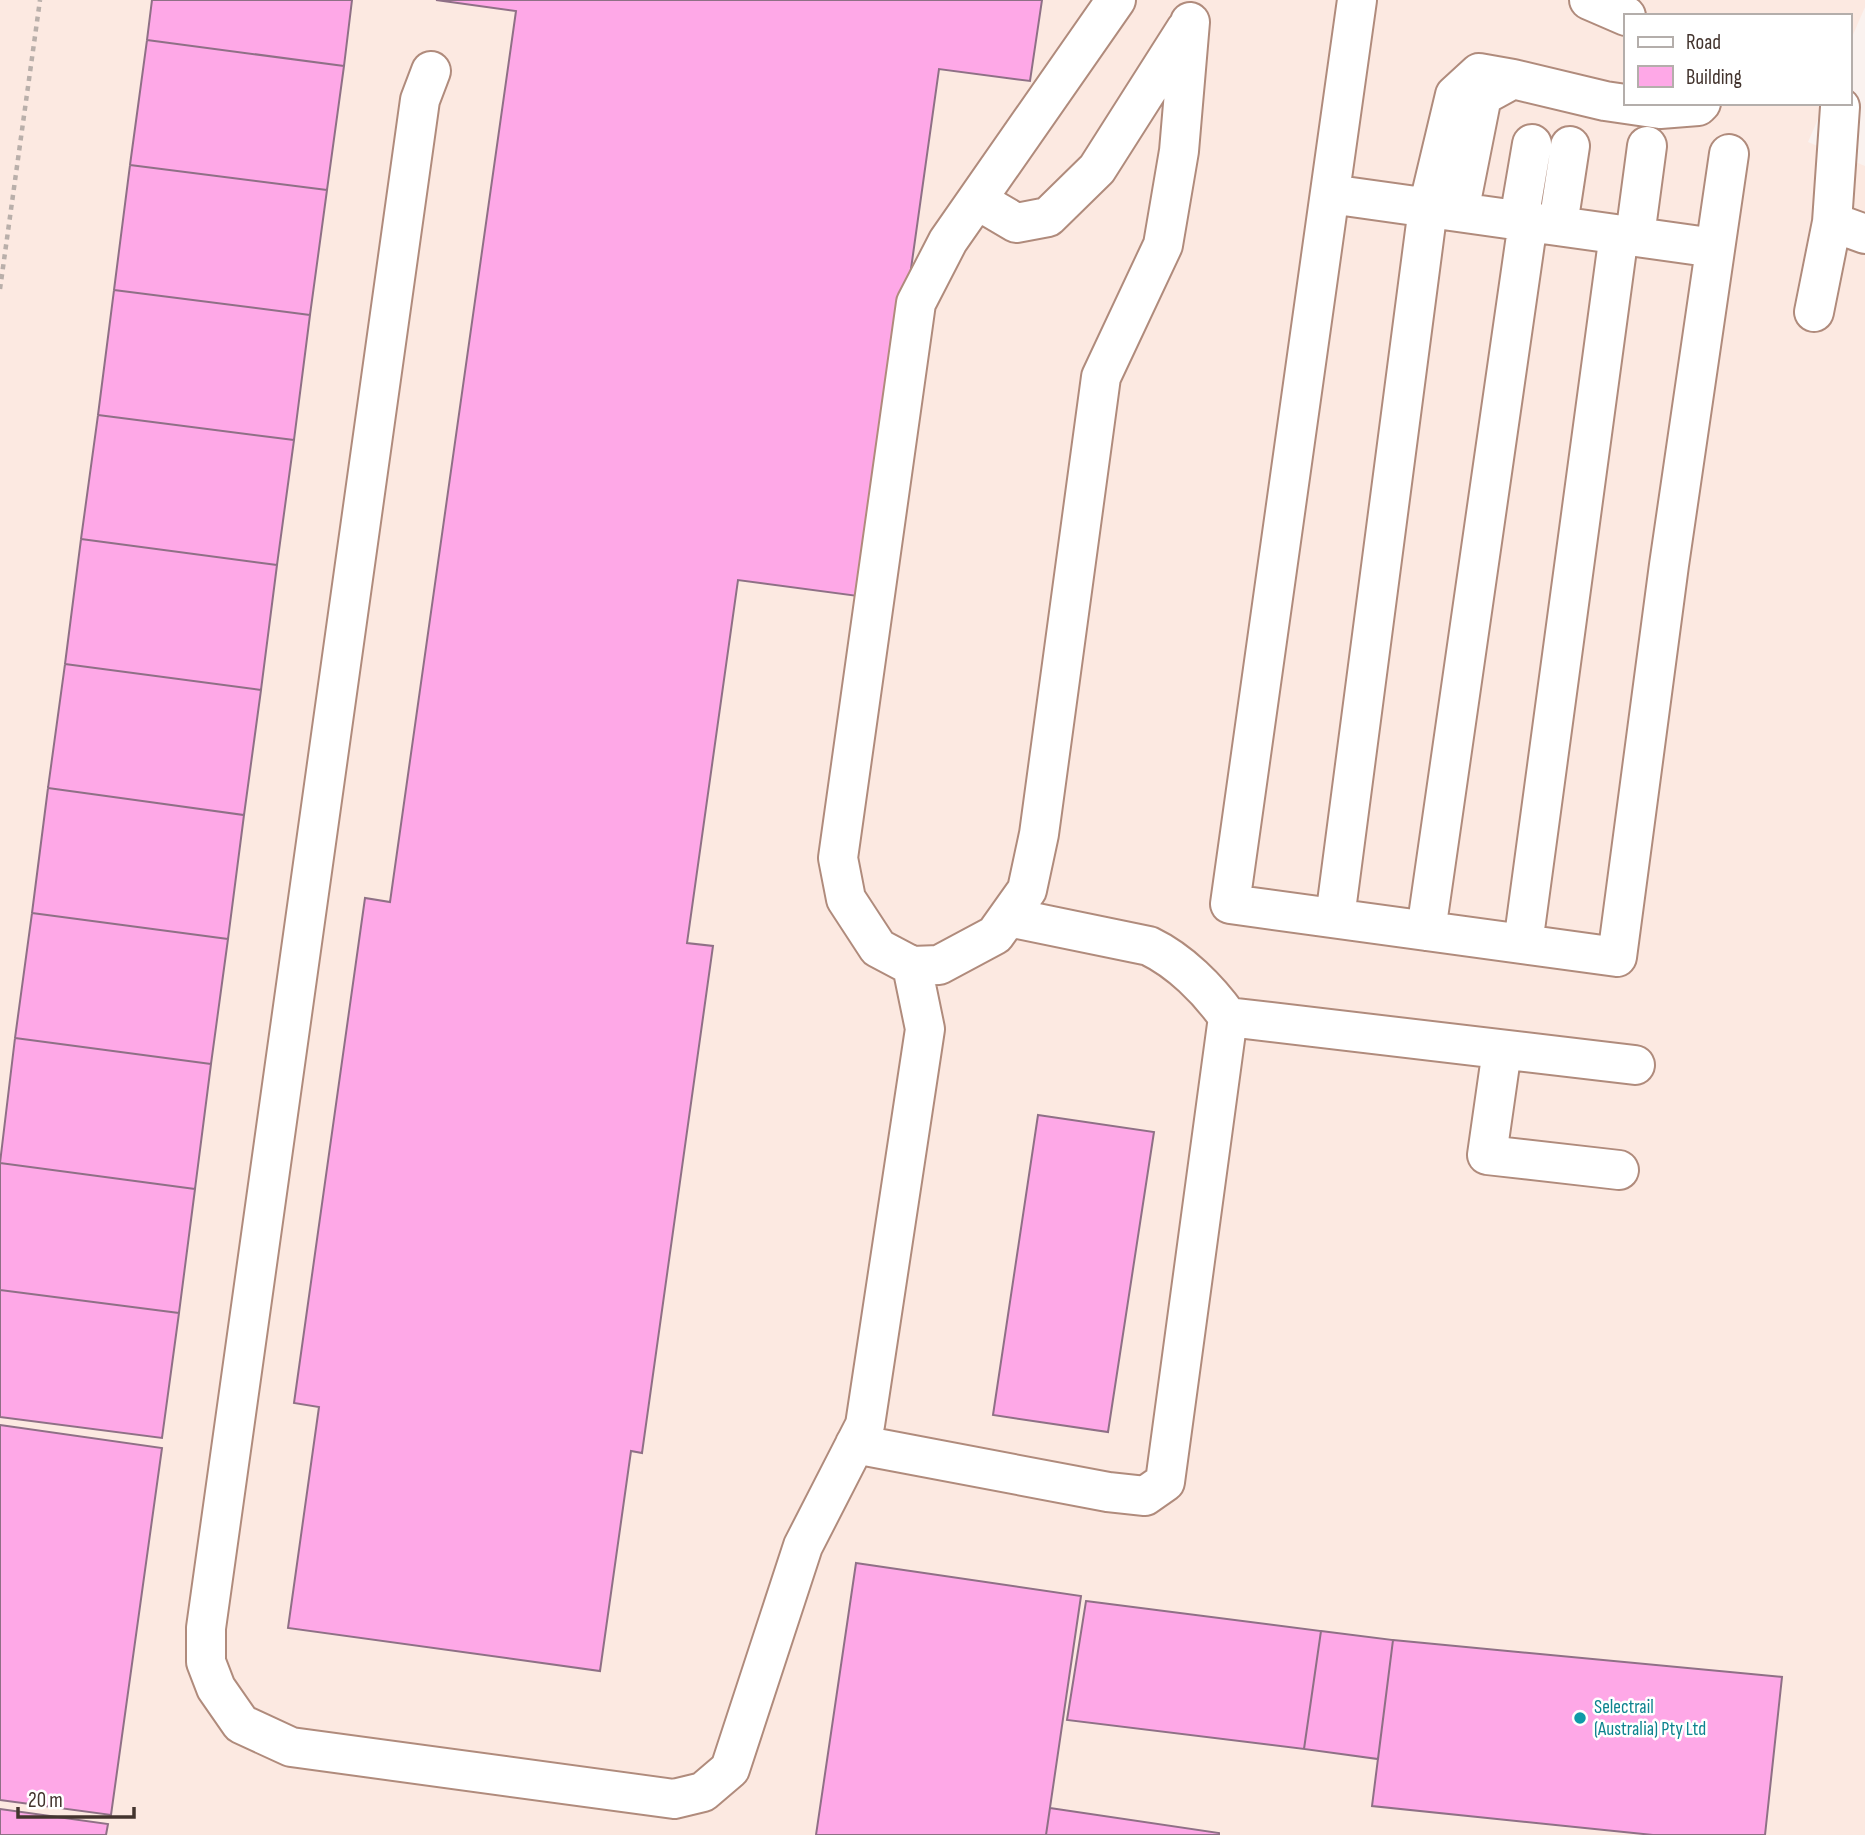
<svg xmlns="http://www.w3.org/2000/svg" width="1865" height="1835" font-family="'Sofia Sans Condensed',sans-serif">
<rect width="100%" height="100%" fill="#faf2ef"/>
<path fill="#fce9e1" d="M0,0H1865V7L1849,44V16H1625V103H1825L1808,142L1865,166V1835H0Z"/>
<path fill="#fea8e7" stroke="#8f7086" stroke-width="2" d="M152,0H352L344,66L147,40Z
M436,0H1042L1030,81L939,69L865,597L738,580L687,943L713,946L642,1453L631,1451L600,1671L288,1628L319,1407L294,1403L365,898L390,902L516,11Z
M147,40L344,66L327,190L130,165Z
M130,165L327,190L310,315L114,290Z
M114,290L310,315L294,440L98,415Z
M98,415L294,440L277,565L81,539Z
M81,539L277,565L261,690L65,664Z
M65,664L261,690L244,815L48,788Z
M48,788L244,815L228,939L32,913Z
M32,913L228,939L211,1064L15,1038Z
M15,1038L211,1064L195,1189L0,1163Z
M1038,1115L1154,1132L1108,1432L993,1415Z
M0,1163L195,1189L179,1313L0,1290Z
M0,1290L179,1313L162,1438L0,1417Z
M0,1425L162,1448L111,1815L0,1800Z
M856,1563L1081,1596L1046,1835H816Z
M1086,1601L1321,1631L1304,1749L1067,1720Z
M1321,1631L1393,1640L1378,1759L1304,1749Z
M1393,1640L1782,1677L1765,1835H1653L1372,1806Z
M1050,1808L1219,1833V1835H1046Z
M0,1809L108,1824L106,1835H0Z"/>
<g fill="none" stroke-linecap="round" stroke-linejoin="round">
<g stroke="#b08b7c" stroke-width="42">
<path id="minor" d="M1116,0L948,241L916,303L838,858L846,899L878,948L912,966L939,965L995,935L1027,890L1039,834L1101,377L1163,245L1179,151L1190,22
M1357,0L1230,904L1617,957L1669,565L1729,154
M1589,0L1626,16
M431,71L420,100L206,1628V1662L216,1688L241,1724L291,1747L674,1799L703,1792L730,1769L803,1546L865,1425L925,1029L912,966
M1840,107L1832,222L1865,234
M1330,194L1715,248
M977,200L1016,223L1048,217L1097,169L1186,29
M1459,212L1482,96L1513,79L1605,101L1660,109L1698,106L1701,103
M1519,220L1532,144
M1558,225L1570,146
M1635,236L1647,146
M1814,312L1832,222
M1335,918L1428,208L1455,95L1479,73L1513,79
M1426,931L1528,222
M1523,944L1619,234
M1228,1017L1635,1065
M1502,1050L1487,1155L1619,1170
M855,1444L1108,1492L1145,1496L1165,1482L1228,1017C1208,989 1180,961 1149,946L1008,917"/>
</g>
<path stroke="#b9afaa" stroke-width="4.5" stroke-dasharray="5 5" stroke-linecap="butt" d="M0,289L40,0"/>
<use href="#minor" stroke="#fff" stroke-width="38"/>
</g>
<circle fill="#0f9aa8" stroke="#fff" stroke-width="2.5" cx="1580" cy="1718" r="7"/>
<g text-anchor="middle" dominant-baseline="central" stroke-width="5" stroke-linejoin="round" paint-order="stroke">
<g font-size="19" fill="#0d838f" stroke="#fff" text-anchor="start">
<text x="1594" y="1707">Selectrail<tspan x="1594" dy="22">(Australia) Pty Ltd</tspan></text>
</g>
</g>
<rect x="1624" y="14" width="228" height="91" fill="#ffffff" stroke="#b4aeab" stroke-width="2"/>
<rect x="1638" y="37" width="35" height="10" fill="#ffffff" stroke="#b4aeab" stroke-width="2"/>
<text x="1686" y="49" font-size="21" fill="#43342e">Road</text>
<rect x="1638" y="66" width="35" height="21" fill="#fea8e7" stroke="#b4aeab" stroke-width="2"/>
<text x="1686" y="84" font-size="21" fill="#43342e">Building</text>
<path d="M18 1807v10h116v-10" fill="none" stroke="#43342e" stroke-width="3.5"/>
<text x="28" y="1807" font-size="21" fill="#43342e" stroke="#ffffff" stroke-width="5" paint-order="stroke">20 m</text>
</svg>
